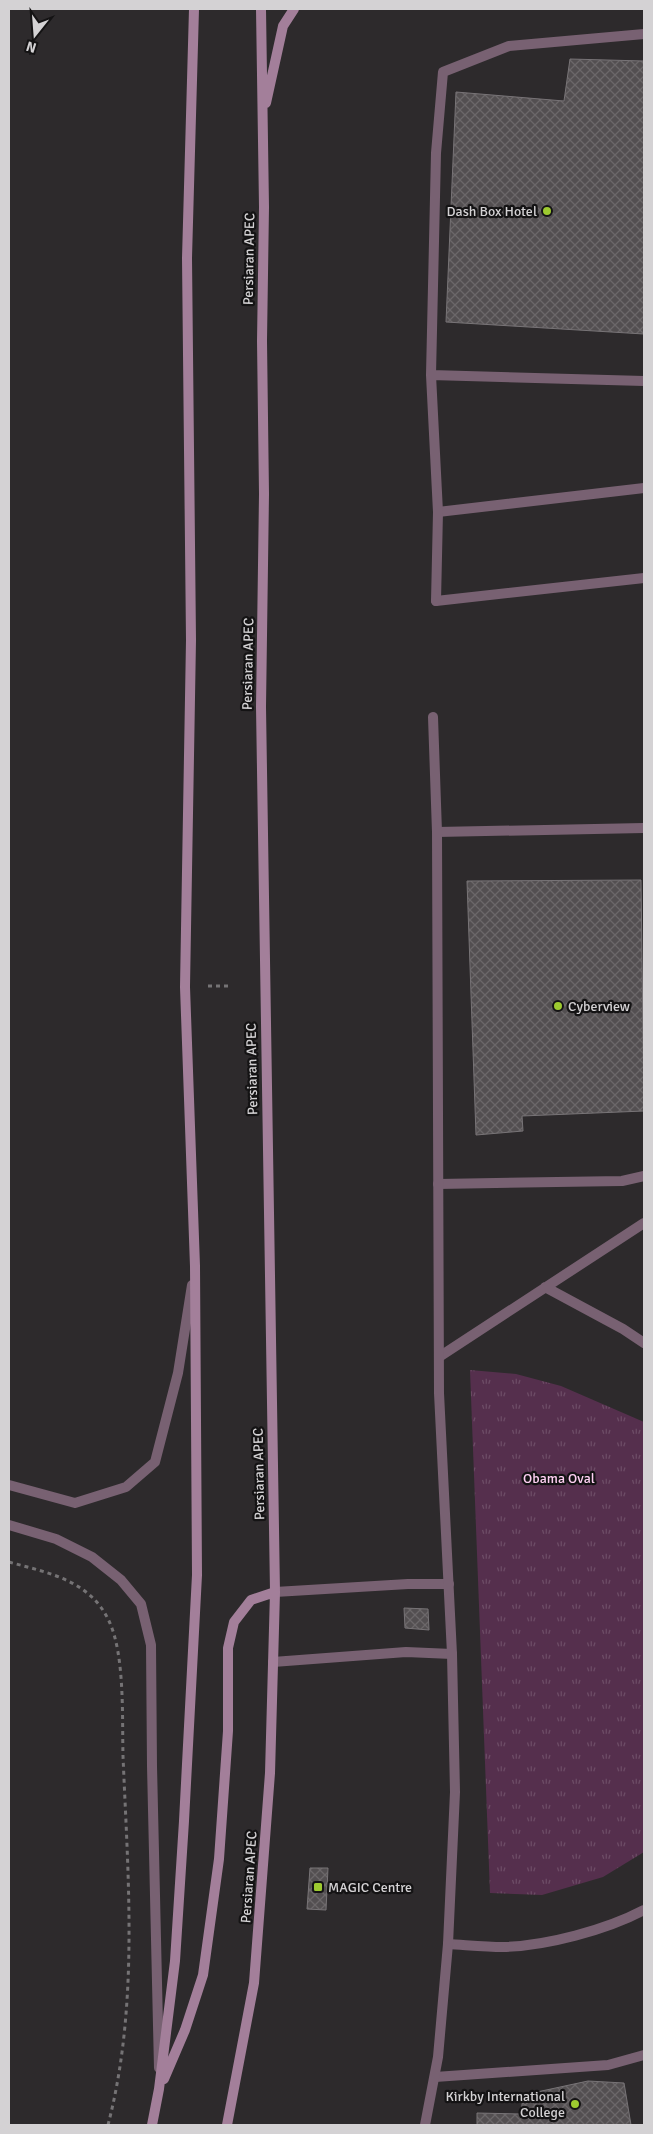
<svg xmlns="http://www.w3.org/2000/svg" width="653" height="2134" font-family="Signika,sans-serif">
<defs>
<pattern id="park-tufts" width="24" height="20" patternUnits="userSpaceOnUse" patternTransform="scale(1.25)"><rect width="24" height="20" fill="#552f4d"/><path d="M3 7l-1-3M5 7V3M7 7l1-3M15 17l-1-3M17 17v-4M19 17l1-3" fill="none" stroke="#6d4c66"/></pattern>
<pattern id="building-cross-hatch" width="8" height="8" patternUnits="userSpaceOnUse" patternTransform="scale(1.25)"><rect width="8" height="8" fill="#534f51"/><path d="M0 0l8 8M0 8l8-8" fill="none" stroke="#6b6769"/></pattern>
</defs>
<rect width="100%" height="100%" fill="#2d2a2c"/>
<path fill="url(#park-tufts)" d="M470,1370L516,1374L561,1386L644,1422V1852L603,1877L542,1895L490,1893Z"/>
<path fill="url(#building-cross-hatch)" stroke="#787477" d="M570,59L644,61V334L446,322L456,92L564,101Z
M641,880L644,1111L522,1116L523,1131L476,1135L467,881Z
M404,1608L428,1609L429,1630L405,1628Z
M310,1868H328L326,1910L307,1909Z
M588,2081L624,2083L631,2125H477V2113L521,2114L523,2095Z"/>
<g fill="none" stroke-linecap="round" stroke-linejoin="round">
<path stroke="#757375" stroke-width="3" stroke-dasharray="4 4" stroke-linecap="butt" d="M208,986H230
M9,1562C48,1573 90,1580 109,1621C125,1655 122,1717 123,1756C128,1878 139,2006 108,2125"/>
<path stroke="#786172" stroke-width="10" d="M438,512L644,488
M436,601L644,578
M437,832L644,828
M438,1184L622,1181L644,1176
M545,1287L623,1329L644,1343
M439,1357L644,1223
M9,1485L75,1503L126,1487L155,1462L178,1373L192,1285
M9,1525L56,1539L92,1557L121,1580L141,1604L151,1645L152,1766L159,2068
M275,1592L408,1584H449
M273,1662L406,1652L452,1654
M448,1944C466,1945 485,1947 503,1947C546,1946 606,1930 644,1910
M435,2077L608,2065L644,2055"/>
<path stroke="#786172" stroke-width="10" d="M431,375L644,381
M436,601L438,512L431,375L436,153L443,72L509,46L644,34
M425,2125L438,2057L448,1944L455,1792L452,1654L439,1393L437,832L433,717"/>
<path stroke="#a37f9a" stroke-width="10" d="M266,103L283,26L294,9
M164,2079L185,2030L203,1975L219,1859L228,1731V1648L234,1622L251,1600L275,1592
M152,2125L159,2089L175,1961L184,1821L197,1575L195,1266L185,987L191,640L187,258L194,9
M227,2125L254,1983L270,1773L275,1592L261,707L264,494L262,341L264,207L261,9"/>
</g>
<g fill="#9dca30" stroke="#141314" stroke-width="2">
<circle cx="547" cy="211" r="5"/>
<circle cx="558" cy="1006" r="5"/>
<rect x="313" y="1882" width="10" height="10" rx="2.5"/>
<circle cx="575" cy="2104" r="5"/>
</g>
<g text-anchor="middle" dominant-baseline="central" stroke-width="4.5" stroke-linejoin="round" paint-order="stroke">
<g font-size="14" fill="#d4d2d4" stroke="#141314" text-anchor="end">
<text x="537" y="211">Dash Box Hotel</text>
<text x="568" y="1006" text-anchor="start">Cyberview</text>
<text x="328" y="1887" text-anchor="start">MAGIC Centre</text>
<text x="565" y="2096">Kirkby International<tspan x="565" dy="16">College</tspan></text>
</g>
<g font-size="14" fill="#d4d2d4" stroke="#141314">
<text transform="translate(249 259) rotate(-89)">Persiaran APEC</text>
<text transform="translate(248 664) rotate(-89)">Persiaran APEC</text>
<text transform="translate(252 1069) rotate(-91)">Persiaran APEC</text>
<text transform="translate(259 1474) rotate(-91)">Persiaran APEC</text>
<text transform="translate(249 1877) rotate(-86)">Persiaran APEC</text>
</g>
<g font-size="14" fill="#ffd0f3" stroke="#141314">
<text x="559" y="1478">Obama Oval</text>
</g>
</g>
<rect width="653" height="2134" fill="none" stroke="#d4d2d4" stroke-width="20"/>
<g transform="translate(35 35) rotate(197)" stroke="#141314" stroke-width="4" paint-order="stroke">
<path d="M0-4L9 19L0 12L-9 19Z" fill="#d4d2d4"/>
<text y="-8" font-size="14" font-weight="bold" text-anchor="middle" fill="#d4d2d4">N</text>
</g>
</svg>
